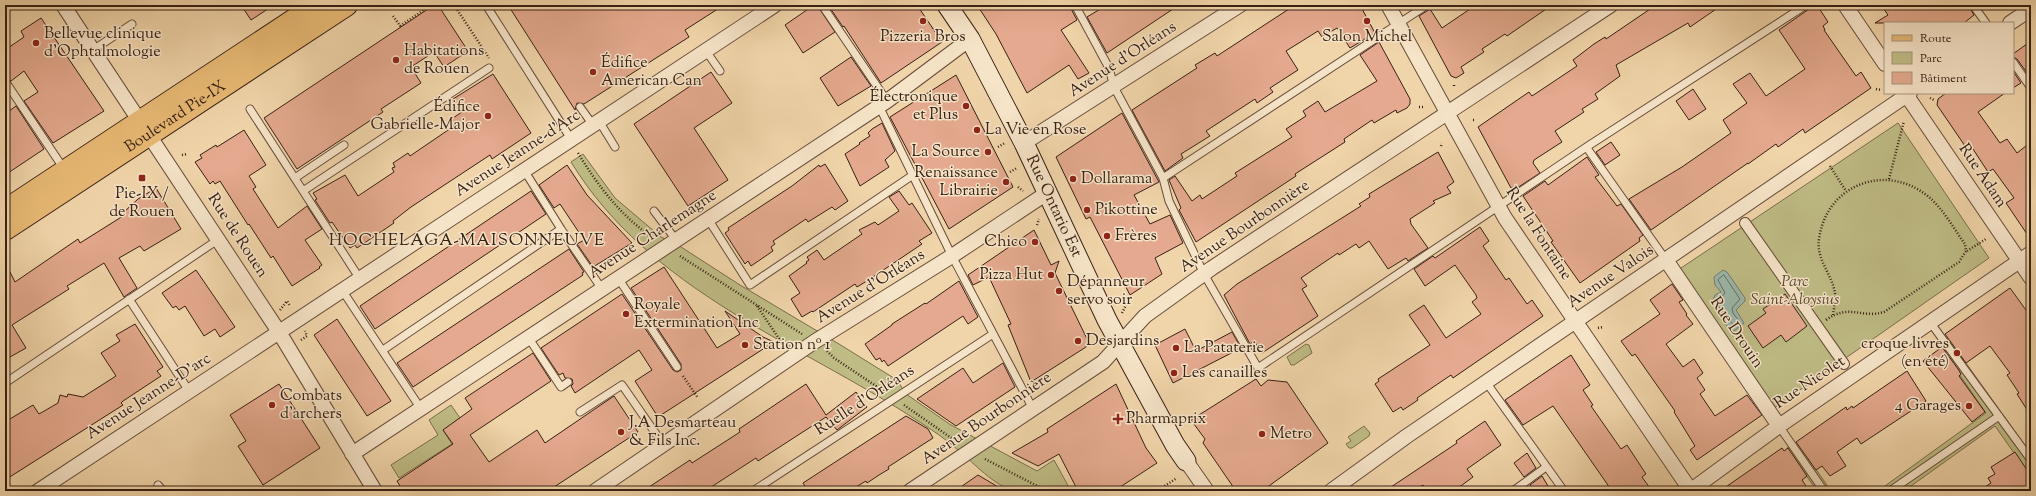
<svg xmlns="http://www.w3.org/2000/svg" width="2036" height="496" font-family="'Sorts Mill Goudy',serif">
<rect width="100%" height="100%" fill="#f1d5aa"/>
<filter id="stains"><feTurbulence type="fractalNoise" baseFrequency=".005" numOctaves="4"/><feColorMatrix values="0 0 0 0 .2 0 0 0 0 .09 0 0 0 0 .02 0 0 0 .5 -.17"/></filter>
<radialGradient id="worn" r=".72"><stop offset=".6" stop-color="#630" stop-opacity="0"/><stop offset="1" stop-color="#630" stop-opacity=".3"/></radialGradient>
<path fill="#bfbc85" stroke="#7b6e4c" d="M1898,123L1989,258L1774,408L1678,270Z
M583,154L615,198L661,237L678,245L740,285L839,344L897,380L906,394L951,425L1037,471L1054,460L1071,491C1057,491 1026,494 1015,491C994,486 974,463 958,450C946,439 932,430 918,421C797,342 650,291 571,162Z
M1951,342L2031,454V477L1995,426L1904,491H1878L1986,413L1941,348Z
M1306,344L1309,345L1312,353L1294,365H1291L1287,357Z
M451,405L460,418L443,430L452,444L399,478L391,465L438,435L429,420Z
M1364,426L1370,433L1369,436L1352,448H1349L1346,444L1351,441L1348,437Z
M1797,442L1831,491H1817L1787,448Z"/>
<path fill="#9bb8ab" stroke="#737b6f" d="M1723,270L1727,272L1745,298V301L1736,310L1744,323L1734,331L1729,329L1712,303L1715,295L1721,292L1715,285L1714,277Z"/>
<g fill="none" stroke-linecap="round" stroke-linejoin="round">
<path stroke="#696c60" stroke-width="1" d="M1724,275L1740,299L1732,308L1733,313L1739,321L1734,326L1716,303L1725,293L1718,280Z"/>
</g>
<path fill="#e4a98e" stroke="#372014" d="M241,5H274L251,20Z
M434,5H438L468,51L444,67L434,52L411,67L421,83L381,109L383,112L297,169L264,118Z
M508,5H724L685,30L689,37L584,104L577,103L575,110Z
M814,5H817L835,32L803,53L785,25Z
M828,5H917L942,42L881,83L844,26L843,27Z
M977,5H1069L1077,20L1061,30L1089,73L1078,79L1069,65L1027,93L996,34Z
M1107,5H1179L1107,53L1087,17Z
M1295,5H1360L1375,33L1350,48L1337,28L1322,37L1318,31L1286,51L1298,70L1270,88L1273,92L1257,103L1255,99L1206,131L1210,136L1181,154L1183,158L1165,171L1132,110L1197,68L1195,65L1215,53L1217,56Z
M1467,5H1552L1507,36L1505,34L1482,49L1484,52L1461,67L1464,73L1456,78L1451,76L1419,16L1430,9L1442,28L1470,9Z
M1656,5H1722L1690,27L1688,23L1616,65L1620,76L1595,94L1598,99L1582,109L1584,112L1555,131L1562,142L1534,160L1533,163L1540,173L1517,188L1516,186L1511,188L1478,127L1529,92L1532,96L1577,66L1573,60L1594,44L1605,37L1606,39Z
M1811,5H1817L1828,22L1823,26L1825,30H1824L1856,76L1861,72L1871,88L1805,133L1803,129L1778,147L1776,144L1748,164V163L1651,230L1629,199L1682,167L1731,133L1723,120L1747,103L1733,84L1750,73L1766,96L1805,69L1779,30L1809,9Z
M1881,5H1968L1974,15L1964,23H1875L1888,15Z
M41,18L104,111L53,143L24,101L38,92L24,71L11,81L5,76V50L24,37L21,31Z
M2031,41V76L2030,77L2017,59L2013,57V54Z
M1379,42L1410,99V104L1407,108L1397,113L1396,110L1374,123L1372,120L1344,139L1345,142L1295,174L1296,176L1196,242L1179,210L1181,208L1169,180L1175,176L1192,201L1200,195L1202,199L1237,176L1235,173L1292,137L1286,129L1306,116L1303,111L1318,101L1325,112L1377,81L1360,55Z
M851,57L871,86L838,106L820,78Z
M2013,71L2021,83L2013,88Z
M711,72L732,103L694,128L728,180L688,206L634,124Z
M493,74L531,133L492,159L490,155L411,207L393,221L394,223L357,248L355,245L350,248L332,222L330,223L315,200L317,199L313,193L345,175L358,196L394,172L392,168L395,167L393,163L408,153L410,156L454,126L450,120L462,112L453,99Z
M956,75L1013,187L949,229L890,117Z
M1693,89L1706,109L1689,120L1676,101Z
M1946,93H2005L1978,112L2000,143L2007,139L2017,153L2026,146L2031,154V240L2006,203L2014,198L1993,169L1988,172L1969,143L1965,146L1937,105L1938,99Z
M16,106L44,149L5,175V114Z
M1122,113L1159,182L1134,195L1150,224L1170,215L1183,243L1155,258L1162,274L1130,295L1090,217L1086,219L1056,157Z
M882,123L895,151L885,160L889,167L860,186L845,154L860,144L859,143L870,136L868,133L872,129Z
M244,130L266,165L249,176L256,187L253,189L278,228L307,206L322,229L305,240L322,265L319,267L320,268L292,286L273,256L271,258L249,224L248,225L220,181L215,184L213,181L210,184L195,162L202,158L200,155L216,145L217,147Z
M1611,142L1620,155L1605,165L1596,152Z
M1438,152L1454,182L1447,187L1451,193L1433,201L1435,203L1410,219L1411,224L1428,248L1408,261L1406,258L1388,269L1369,241L1359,248L1356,244L1339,255L1338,253L1301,278L1307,286L1302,289L1318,316L1262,353L1254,341L1250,344L1224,295L1237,284L1361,206L1359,204L1370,197L1369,194Z
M1587,157L1599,175L1595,177L1617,206L1621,204L1643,235L1639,238L1640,241L1580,283L1551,242L1553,241L1523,196L1545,181L1548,185Z
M825,164L848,201L835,210L832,207L808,222L806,219L773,241L775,244L771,247L773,251L751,266L748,261L745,264L725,233L729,230L728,228L792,186L819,165L820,167Z
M567,165L587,195L632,243L593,267L577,244L584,240L560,204L554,208L539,185Z
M156,188L181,229L144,251L140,246L119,258L137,288L124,297L104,263L67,286L69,289L12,325L26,348L10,357L5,349V262L15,282L78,239L80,243L123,216L124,212L138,199Z
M531,191L546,214L375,329L360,306Z
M899,191L909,205L912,203L932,233L919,241L922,244L870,279L857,287L855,284L813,312L812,311L802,317L791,299L800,293L789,276L807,263L806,262L809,260L807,257L817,250L824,260L862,234L859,230L875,222L878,225L899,211L889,197Z
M1480,227L1489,241L1483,246L1506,280L1509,278L1527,304L1532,300L1543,316L1453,378L1451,375L1417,398L1418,400L1403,410L1401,407L1393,412L1375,384L1379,381L1378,379L1430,345L1409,315L1424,305L1446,338L1481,314L1472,302L1477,298L1476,295L1455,265L1425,286L1414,269L1433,256L1435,258Z
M1034,230L1051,265L1059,261L1055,273L1089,343L1086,347L1031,382L1008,325L1011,324L989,277L973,285L968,275Z
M569,249L584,272L582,273L583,275L413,387L397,363Z
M664,267L717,348L740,334L725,311L763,337L774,342L658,417L635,381L652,370L639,350L575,393L571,386L573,384L572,379L565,378L563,373L559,375L541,348L622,294L673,370L677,372L681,370V364L631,288Z
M196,270L235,327L220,337L215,329L204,336L185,306L179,310L176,306L173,308L162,293Z
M959,281L978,317L968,324L963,316L888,366L884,360L882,362L880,358L876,360L865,344L892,325V324L925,303L926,304Z
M1672,284L1683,300L1679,302L1687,314L1686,315L1693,324L1666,344L1683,367L1694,359L1703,373L1697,378L1705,390L1700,394L1715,416L1747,395L1762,415L1697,460L1690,450L1695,446L1674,412L1675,411L1635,354L1632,356L1621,341L1660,314L1650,300Z
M2010,288L2031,317V416L2017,394L2019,393L2007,375L2010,373L1990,346L1966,363L1945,334Z
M1785,294L1807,326L1786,342L1781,335L1763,348L1748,326L1766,313L1763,309Z
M337,319L391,401L367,416L314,335Z
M135,324L163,367L157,371L161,376L123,401L121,403L123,405L5,480V422L33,405L39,414L58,403L60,395L67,397L68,394L83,397L116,376L101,353L120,341L116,335Z
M1185,329L1196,351L1232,332L1241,348L1173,383L1155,345Z
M1942,347L1958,369L1961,374L1959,376L1985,412L1972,422L1923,361Z
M533,353L551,381L470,435L489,462L537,430L545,443L614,396L638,432L548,491H403L397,481L453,444L443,430L472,409L465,398Z
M1571,355L1590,385L1583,390L1593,405L1591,406L1621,449L1627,445L1646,474L1642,477L1652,491H1612L1553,406L1523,425L1505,400Z
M1003,363L1015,387L956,426L917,399L963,368L973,383Z
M1907,371L1926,401L1861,444L1857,438L1837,452L1846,466L1830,476L1822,466L1816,470L1796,442L1846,407L1847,410L1852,406L1853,408Z
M1256,379L1261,386L1268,380L1287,382L1328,443L1262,491H1236L1203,443L1205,439L1191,420Z
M279,384L320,448L263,485L238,446L246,441L230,415Z
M806,384L826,415L856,392L867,407L837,430L826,417L758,461L756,458L705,491H643L690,460L692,463L709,452L740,432L739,429Z
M1116,384L1146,448L1157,463L1114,491H1078L1059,454L1038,466L1012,453L1048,432L1047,429Z
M906,416L928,429L933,438L888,467L889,469L879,475L867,483L866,481L849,491H808L803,483Z
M1485,421L1501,445L1467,469L1473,477L1454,491H1427L1423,485L1413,491H1385L1457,443L1456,441Z
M1782,448L1784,451L1788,448L1807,476L1802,480L1806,486L1799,491H1720Z
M2015,452L2031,476V491H1979L1991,483L1988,478L1995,474L1991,467Z
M1527,453L1536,468L1524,477L1514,463Z
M978,475L1005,491H955Z
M1542,476L1551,491H1534L1530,485Z"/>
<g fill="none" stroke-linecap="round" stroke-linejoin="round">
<g stroke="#664d3a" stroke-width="9">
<path id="service" d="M486,5L571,139
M822,5L887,101
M1075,5L1109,68L1114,87L1163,178L1169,201L1204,274L1258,368L1588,146L1806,5
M1973,5L1986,23
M93,50L132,24
M706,51L720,71
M2013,62L2031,88
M5,81L64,169
M879,106L952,256L1033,409
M580,107L593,125
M250,109L360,279
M599,121L615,147
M1587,148L1666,260
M524,170L561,229
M295,178L344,145
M1163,178L1427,5
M303,191L489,68
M654,211L676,240
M708,219L750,285L913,175
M618,278L677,367
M342,290L421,409
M129,299L189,391
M1930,322L2031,460
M528,337L561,387L568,382
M383,350L561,229L602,289
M1486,382L1564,491
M5,383L219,239
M580,412L622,385L663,444
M1779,426L1824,491
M158,485L163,491
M753,491L993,334
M1513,491L1546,467
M1890,491L1999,416"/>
</g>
<g stroke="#664d3a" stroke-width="12">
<path id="pedestrian" d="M1745,223L1844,364"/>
</g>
<g stroke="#664d3a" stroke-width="16">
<path id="minor" d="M63,5L279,332L375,491
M1388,5L1505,218L1691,491
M1845,5L1885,64
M2010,23L2031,9
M1905,93L2031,278
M1024,143L1240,5
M1666,260L1779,426
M352,454L887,101L970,39
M1186,461L1207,491
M38,491L775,5
M595,491L814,342L952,256L1047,193
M910,491L1103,362L1145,316L1212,268L1611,5
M1331,491L1407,436L1910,93
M1690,491L1779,426L2031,253"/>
</g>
<g stroke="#372014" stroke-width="21">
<g id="secondary">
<path id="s1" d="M947,5L970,39L1024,143L1107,320L1175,445L1186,461"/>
</g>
</g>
<g stroke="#372014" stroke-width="24">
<g id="primary">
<path d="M5,211L317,5"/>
<path id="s2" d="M5,229L346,5"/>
</g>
</g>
<path stroke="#372014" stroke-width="2.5" stroke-dasharray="1 2" stroke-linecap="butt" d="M454,5L489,58
M459,8L464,5
M393,16L401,27
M400,26L431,5
M933,29L935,27
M1454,86V83
M1876,89L1882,90
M1930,98L1934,100
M1419,107H1423
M1473,120H1476
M1441,146L1442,143
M998,147L1005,143
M578,153C598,186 621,216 653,238
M182,155L187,154
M1830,166L1846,191
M1010,172L1017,168
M1889,179L1904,121
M1018,187L1023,191
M1037,225L1039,219
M1967,251L1986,239
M680,256L802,334
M757,306L782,343
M280,310L287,301L290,306
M1122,313L1127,303
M1826,320C1850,303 1861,319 1884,312L1959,262L1966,251L1965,244C1953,228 1942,206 1925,194C1883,163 1826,186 1819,239C1816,260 1832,274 1835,293C1836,300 1834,308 1833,315
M1598,328L1603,327
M301,340L307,336L305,331
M827,351L834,358L885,392
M683,376L698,398
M904,405L957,442
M985,459L1047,491
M1157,491L1177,478"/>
<use href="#service" stroke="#f6e4c8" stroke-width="7"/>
<use href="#pedestrian" stroke="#f6e4c8" stroke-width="10"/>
<use href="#minor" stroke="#f6e4c8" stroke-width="14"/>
<use href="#secondary" stroke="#f6e4c8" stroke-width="19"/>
<use href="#primary" stroke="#e8ba75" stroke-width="22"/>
</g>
<g fill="#8f2418" stroke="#f6e4c8" stroke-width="1.5">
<circle cx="923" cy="21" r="4"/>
<circle cx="1367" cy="21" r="4"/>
<circle cx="36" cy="43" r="4"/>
<circle cx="396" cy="60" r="4"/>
<circle cx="593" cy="72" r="4"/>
<circle cx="966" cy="106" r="4"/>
<circle cx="488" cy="116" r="4"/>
<circle cx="977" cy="130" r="4"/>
<circle cx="988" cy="152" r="4"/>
<rect x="138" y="174" width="8" height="8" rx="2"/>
<circle cx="1073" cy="179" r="4"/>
<circle cx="1006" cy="182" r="4"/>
<circle cx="1087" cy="210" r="4"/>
<circle cx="1107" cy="236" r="4"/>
<circle cx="1035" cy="242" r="4"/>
<circle cx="1051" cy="275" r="4"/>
<circle cx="1059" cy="291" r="4"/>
<circle cx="626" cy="314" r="4"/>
<circle cx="1078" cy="341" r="4"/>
<circle cx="745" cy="345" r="4"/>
<circle cx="1176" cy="348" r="4"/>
<circle cx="1957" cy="353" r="4"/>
<circle cx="1174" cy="373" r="4"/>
<circle cx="272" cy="405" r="4"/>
<circle cx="1969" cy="406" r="4"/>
<path d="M1116 413h4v4h4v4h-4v4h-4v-4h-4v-4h4z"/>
<circle cx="621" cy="432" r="4"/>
<circle cx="1262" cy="434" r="4"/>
</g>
<g text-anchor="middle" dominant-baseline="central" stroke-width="3" stroke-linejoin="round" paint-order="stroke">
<g font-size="16" fill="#372014" stroke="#f6e4c8" text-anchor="start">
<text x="44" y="34">Bellevue clinique<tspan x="44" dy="18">d'Ophtalmologie</tspan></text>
<text x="923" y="37" text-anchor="middle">Pizzeria Bros</text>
<text x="1367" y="37" text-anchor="middle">Salon Michel</text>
<text x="404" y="51">Habitations<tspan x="404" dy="18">de Rouen</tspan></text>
<text x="601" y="63">Édifice<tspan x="601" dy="18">American Can</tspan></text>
<text x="958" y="97" text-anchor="end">Électronique<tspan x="958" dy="18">et Plus</tspan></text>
<text x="480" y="107" text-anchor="end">Édifice<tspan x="480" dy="18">Gabrielle-Major</tspan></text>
<text x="985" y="130">La Vie en Rose</text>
<text x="980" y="152" text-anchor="end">La Source</text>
<text x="998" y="173" text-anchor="end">Renaissance<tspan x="998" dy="18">Librairie</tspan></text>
<text x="1081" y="179">Dollarama</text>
<text x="142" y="194" text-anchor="middle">Pie-IX /<tspan x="142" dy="18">de Rouen</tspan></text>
<text x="1095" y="210">Pikottine</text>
<text x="1115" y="236">Frères</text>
<text x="1027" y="242" text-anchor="end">Chico</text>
<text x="1043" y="275" text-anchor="end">Pizza Hut</text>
<text x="1067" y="282">Dépanneur<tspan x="1067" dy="18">servo soir</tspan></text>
<text x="634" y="305">Royale<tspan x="634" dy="18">Extermination Inc</tspan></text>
<text x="1086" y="341">Desjardins</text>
<text x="1949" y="344" text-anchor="end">croque livres<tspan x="1949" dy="18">(en été)</tspan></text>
<text x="753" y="345">Station nº 1</text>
<text x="1184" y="348">La Pataterie</text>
<text x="1182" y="373">Les canailles</text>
<text x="280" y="396">Combats<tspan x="280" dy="18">d'archers</tspan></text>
<text x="1961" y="406" text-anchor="end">4 Garages</text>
<text x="1126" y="419">Pharmaprix</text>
<text x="629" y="423">J.A Desmarteau<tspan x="629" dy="18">&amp; Fils Inc.</tspan></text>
<text x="1270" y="434">Metro</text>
</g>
<g font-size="16" fill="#372014" stroke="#f6e4c8">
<text transform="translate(1123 60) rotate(-33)">Avenue d'Orléans</text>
<text stroke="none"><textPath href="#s2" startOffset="204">Boulevard Pie-IX</textPath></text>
<text transform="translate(518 154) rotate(-33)">Avenue Jeanne-d'Arc</text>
<text transform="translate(1982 176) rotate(56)">Rue Adam</text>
<text stroke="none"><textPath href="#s1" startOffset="228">Rue Ontario Est</textPath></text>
<text transform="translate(1245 227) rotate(-34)">Avenue Bourbonnière</text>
<text transform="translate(1538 234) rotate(57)">Rue la Fontaine</text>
<text transform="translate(653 235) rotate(-33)">Avenue Charlemagne</text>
<text transform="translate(237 236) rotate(57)">Rue de Rouen</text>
<text transform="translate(1611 277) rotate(-34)">Avenue Valois</text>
<text transform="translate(871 287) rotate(-32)">Avenue d'Orléans</text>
<text transform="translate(1736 333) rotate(56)">Rue Drouin</text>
<text transform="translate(1810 383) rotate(-34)">Rue Nicolet</text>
<text transform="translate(149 397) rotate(-33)">Avenue Jeanne-D'arc</text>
<text transform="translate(865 401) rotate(-33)">Ruelle d'Orléans</text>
<text transform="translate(987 419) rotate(-34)">Avenue Bourbonnière</text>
</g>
<g font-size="16" font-style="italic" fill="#594730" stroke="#f6e4c8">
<text x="1795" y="282">Parc<tspan x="1795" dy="18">Saint-Aloysius</tspan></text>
</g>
<g font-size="17" letter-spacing="1" fill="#372014" stroke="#f6e4c8">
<text x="467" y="241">HOCHELAGA-MAISONNEUVE</text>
</g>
</g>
<rect width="2036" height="496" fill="none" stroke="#f1d5aa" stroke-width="20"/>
<rect x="6" y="6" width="2024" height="484" fill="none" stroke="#372014" stroke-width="2"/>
<rect x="10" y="10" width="2016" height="476" fill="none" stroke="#372014"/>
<rect x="1884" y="22" width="130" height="72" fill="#f6e4c8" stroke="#aa9680"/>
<rect x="1892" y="35" width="20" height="6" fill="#e8ba75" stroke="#aa9680"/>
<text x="1920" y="42" font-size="12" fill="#372014">Route</text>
<rect x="1892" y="52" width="20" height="12" fill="#bfbc85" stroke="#aa9680"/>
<text x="1920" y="62" font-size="12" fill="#372014">Parc</text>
<rect x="1892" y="72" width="20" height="12" fill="#e4a98e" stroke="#aa9680"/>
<text x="1920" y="82" font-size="12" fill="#372014">Bâtiment</text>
<rect width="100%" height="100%" filter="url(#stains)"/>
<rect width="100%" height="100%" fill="url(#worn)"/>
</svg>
